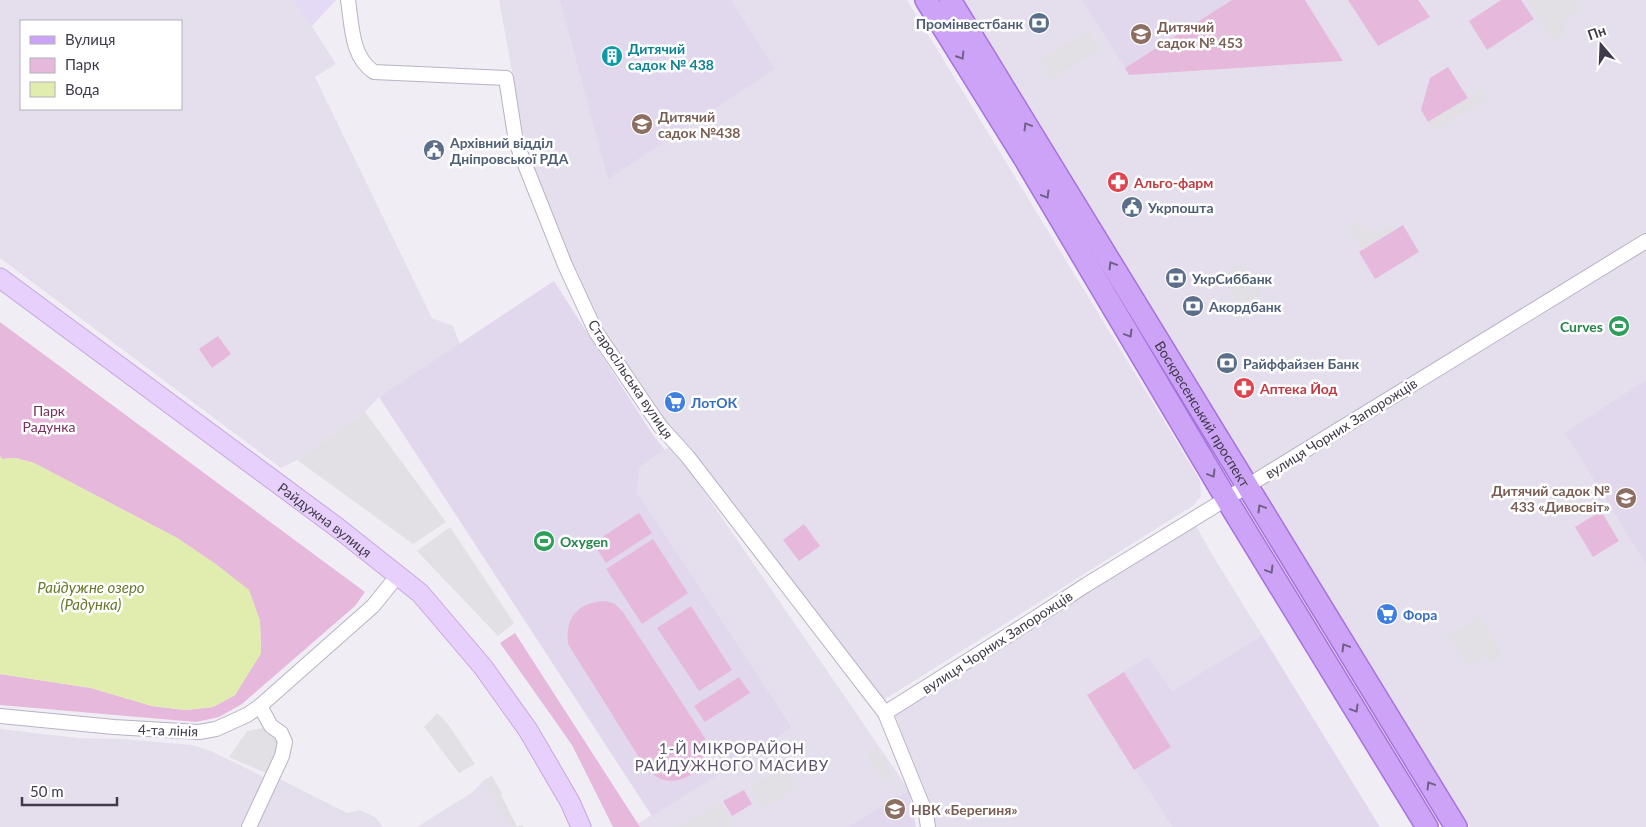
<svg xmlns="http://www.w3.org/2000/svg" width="1646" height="827" font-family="Lato,sans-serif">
<rect width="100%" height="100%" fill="#f1edf5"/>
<path fill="#e5dfed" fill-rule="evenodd" d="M0,0H295L336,64L315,77L432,318L453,326L460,344L379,397L365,412L297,460L281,468L0,258ZM21,21H181V109H21Z
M499,0H907L1200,480L1201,496L1194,505L882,701L701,463L658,412L608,339L587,300L567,254L525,143Z
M950,0H1646V241L1247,486Z
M1646,245V827H1470L1264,492V482Z
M672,445L909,790L847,827H632L776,739L792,727L637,492L640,467Z
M1195,524L1213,556L1262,635L1172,691L1148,656L1087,695L1172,827H936L932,807L894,713Z
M0,729L78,738L122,739L192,745L213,752L268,779L244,827H0Z
M492,776L502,794L501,795L517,827L522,825L523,827H417L473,792L484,780Z
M280,779L347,813L360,810L375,817L383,827H254Z"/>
<path fill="#e4daf5" d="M294,0H336L312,26Z"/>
<path fill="#e2d8ed" d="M560,0H731L775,69L608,179Z
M1082,0H1232L1125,68Z
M554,281L651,432L665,450L640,467L637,492L792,727L776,739L652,816L379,397Z
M1646,380V564L1565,433Z
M1262,635L1380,827H1172L1087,695L1148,656L1172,691Z
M909,790L916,827H847Z"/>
<path fill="#e6b9dc" d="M1232,0H1305L1343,61L1129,75L1125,68Z
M1348,0H1418L1430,17L1378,46Z
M1501,0H1521L1534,19L1487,50L1469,21Z
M1448,67L1468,98L1428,122L1421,110L1430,78Z
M1403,225L1419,252L1375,279L1359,252Z
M0,322L365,592L355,606L242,704L219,717L196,722L0,705V674L91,688L152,706L185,710L213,707L235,695L261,653L260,621L249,591L217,565L177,538L34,463L15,458L2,459L0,456Z
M218,336L231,354L212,368L199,349Z
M1601,511L1619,541L1593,557L1575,527Z
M639,513L652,533L606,563L593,543Z
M804,524L820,546L799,561L783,540Z
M653,539L688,593L642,624L606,569Z
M606,601L615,604L623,612L705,738C711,763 686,788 661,779C655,777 650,771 645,767L568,644C565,616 579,602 606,601Z
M691,606L732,670L699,691L657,628Z
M515,633L640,827H613L572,745L500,643Z
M1124,672L1171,747L1134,770L1087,695Z
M739,677L750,693L705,722L694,706Z
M744,790L752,804L732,816L723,801Z"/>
<path fill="#e2e0e5" d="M1526,0H1574L1581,10L1561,23L1568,33L1553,42Z
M1089,31L1100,49L1052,79L1040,60Z
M1481,90L1487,99L1434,131L1428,122Z
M1359,220L1365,233L1371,229L1374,234L1391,226L1393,231L1362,250L1347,227Z
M1243,262L1262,293L1241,307L1221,276Z
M365,412L446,522L413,544L297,460Z
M450,527L514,623L498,636L417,551Z
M1480,616L1503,656L1490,663L1486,656L1468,666L1448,635Z
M437,713L447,723L475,764L459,773L424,727Z
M263,728L281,733L273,776L229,757L247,731Z
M877,748L894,776L884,782L866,755Z
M786,767L798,788L762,808L750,787Z
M492,776L502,794L501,795L517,827L522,825L523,827H511L484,780Z
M721,803L734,824L729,827H676Z"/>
<path fill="#e1edae" d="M0,456L2,459L15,458L34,463L177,538L217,565L249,590L260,621L261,653L235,695L213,707L185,710L152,706L91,688L0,674Z"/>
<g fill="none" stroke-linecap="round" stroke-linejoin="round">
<g stroke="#b9b2c4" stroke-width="16">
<path id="street" d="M348,0C352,25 351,57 374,72L506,78L516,142L565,265L596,332L660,426L688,457L885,713L926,814L928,827
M885,713L1026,624L1086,585L1646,241
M0,716L114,727L199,732L216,729L247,715L260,706L373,606L398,575
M249,827L282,756L285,742L281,733L271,726L260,706"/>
</g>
<g stroke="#c4a8de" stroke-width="21">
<g id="secondary">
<path id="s1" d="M0,278L338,528L420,593L483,667L528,730L570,802L581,827"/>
</g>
</g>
<g stroke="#a672de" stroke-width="24">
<g id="primary">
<path d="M926,0L1026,161L1230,505L1427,827"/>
<path id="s2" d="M950,0L1456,827"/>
</g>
</g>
<use href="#street" stroke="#fff" stroke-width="14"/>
<use href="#secondary" stroke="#e8d0fc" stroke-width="19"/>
<use href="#primary" stroke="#cda3f8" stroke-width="21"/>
</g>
<defs><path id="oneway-chevron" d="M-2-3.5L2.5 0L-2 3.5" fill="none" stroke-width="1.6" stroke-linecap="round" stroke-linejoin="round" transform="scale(1.25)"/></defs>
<g stroke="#715f87">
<use href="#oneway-chevron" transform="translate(961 56) rotate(58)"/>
<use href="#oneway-chevron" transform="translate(1027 126) rotate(-121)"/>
<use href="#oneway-chevron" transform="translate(1046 195) rotate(59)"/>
<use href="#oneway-chevron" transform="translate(1112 265) rotate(-121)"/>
<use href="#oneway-chevron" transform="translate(1129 334) rotate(59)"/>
<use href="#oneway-chevron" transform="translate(1212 474) rotate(59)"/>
<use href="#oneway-chevron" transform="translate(1261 508) rotate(-121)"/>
<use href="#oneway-chevron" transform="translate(1270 570) rotate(59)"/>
<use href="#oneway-chevron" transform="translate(1345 647) rotate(-121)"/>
<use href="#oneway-chevron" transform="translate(1355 709) rotate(59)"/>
<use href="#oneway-chevron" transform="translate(1430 785) rotate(-121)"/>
</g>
<defs>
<g id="bank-disc" transform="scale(1.125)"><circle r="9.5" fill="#5c6f8a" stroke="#fff"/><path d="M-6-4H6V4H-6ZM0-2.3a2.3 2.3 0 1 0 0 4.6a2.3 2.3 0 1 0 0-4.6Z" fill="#fff"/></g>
<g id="school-disc" transform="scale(1.125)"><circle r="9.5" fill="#8d6e63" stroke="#fff"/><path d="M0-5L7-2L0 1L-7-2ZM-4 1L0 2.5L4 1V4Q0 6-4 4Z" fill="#fff"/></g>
<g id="building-disc" transform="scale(1.125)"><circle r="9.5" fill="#0f9aa8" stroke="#fff"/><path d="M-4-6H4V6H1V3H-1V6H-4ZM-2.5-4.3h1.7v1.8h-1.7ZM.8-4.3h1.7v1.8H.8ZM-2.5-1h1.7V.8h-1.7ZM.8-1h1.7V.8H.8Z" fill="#fff"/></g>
<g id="civic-disc" transform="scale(1.125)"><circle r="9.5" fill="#5c6f8a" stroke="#fff"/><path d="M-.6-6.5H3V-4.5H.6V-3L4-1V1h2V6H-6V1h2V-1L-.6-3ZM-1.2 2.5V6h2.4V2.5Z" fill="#fff"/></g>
<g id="pharmacy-disc" transform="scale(1.125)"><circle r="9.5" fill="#e0444e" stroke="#fff"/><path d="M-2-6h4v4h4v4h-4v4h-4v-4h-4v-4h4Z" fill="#fff"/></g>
<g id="stadium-disc" transform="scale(1.125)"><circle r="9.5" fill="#2e9e5b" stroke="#fff"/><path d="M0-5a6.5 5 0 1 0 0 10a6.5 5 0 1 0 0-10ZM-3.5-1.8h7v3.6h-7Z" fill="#fff"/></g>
<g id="supermarket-disc" transform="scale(1.125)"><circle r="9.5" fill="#3f7fe0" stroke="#fff"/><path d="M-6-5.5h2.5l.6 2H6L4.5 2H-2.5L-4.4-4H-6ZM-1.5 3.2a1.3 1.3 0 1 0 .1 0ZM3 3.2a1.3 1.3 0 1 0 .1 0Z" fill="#fff"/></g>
</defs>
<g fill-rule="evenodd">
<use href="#bank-disc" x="1039" y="23"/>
<use href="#school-disc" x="1141" y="34"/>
<use href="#building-disc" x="612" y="56"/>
<use href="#school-disc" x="642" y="124"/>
<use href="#civic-disc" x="434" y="150"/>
<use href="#pharmacy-disc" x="1118" y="182"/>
<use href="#civic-disc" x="1132" y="207"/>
<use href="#bank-disc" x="1176" y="278"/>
<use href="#bank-disc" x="1193" y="306"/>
<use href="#stadium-disc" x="1619" y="326"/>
<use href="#bank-disc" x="1227" y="363"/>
<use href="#pharmacy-disc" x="1244" y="388"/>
<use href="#supermarket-disc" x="675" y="402"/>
<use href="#school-disc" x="1626" y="498"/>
<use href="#stadium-disc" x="544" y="541"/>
<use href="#supermarket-disc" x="1387" y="614"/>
<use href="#school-disc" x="895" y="809"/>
</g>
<g text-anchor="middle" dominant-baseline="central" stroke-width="5" stroke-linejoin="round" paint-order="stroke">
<g font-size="14" font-weight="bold" fill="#4e5e75" stroke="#fff" text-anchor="start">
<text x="1023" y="23" text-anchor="end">Промінвестбанк</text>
<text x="450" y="142">Архівний відділ<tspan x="450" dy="16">Дніпровської РДА</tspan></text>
<text x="1148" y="207">Укрпошта</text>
<text x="1192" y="278">УкрСиббанк</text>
<text x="1209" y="306">Акордбанк</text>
<text x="1243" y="363">Райффайзен Банк</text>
</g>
<g font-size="14" font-weight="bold" fill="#785e54" stroke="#fff" text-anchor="start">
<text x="1157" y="26">Дитячий<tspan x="1157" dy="16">садок № 453</tspan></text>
<text x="658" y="116">Дитячий<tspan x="658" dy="16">садок №438</tspan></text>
<text x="1610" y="490" text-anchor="end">Дитячий садок №<tspan x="1610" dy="16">433 «Дивосвіт»</tspan></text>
<text x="911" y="809">НВК «Берегиня»</text>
</g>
<g font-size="14" font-weight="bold" fill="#0d838f" stroke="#fff" text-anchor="start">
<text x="628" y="48">Дитячий<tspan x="628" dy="16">садок № 438</tspan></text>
</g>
<g font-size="14" font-weight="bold" fill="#be3a42" stroke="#fff" text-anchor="start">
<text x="1134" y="182">Альго-фарм</text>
<text x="1260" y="388">Аптека Йод</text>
</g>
<g font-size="14" font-weight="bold" fill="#27864d" stroke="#fff" text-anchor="end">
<text x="1603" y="326">Curves</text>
<text x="560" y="541" text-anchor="start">Oxygen</text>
</g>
<g font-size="14" fill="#403a4a" stroke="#fff">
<text transform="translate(631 379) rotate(56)">Старосільська вулиця</text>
<text stroke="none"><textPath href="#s2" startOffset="485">Воскресенський проспект</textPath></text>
<text transform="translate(1341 428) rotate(-32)">вулиця Чорних Запорожців</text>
<text stroke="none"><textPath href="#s1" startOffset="405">Райдужна вулиця</textPath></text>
<text transform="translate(997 642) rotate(-33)">вулиця Чорних Запорожців</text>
<text transform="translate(168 730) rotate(2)">4-та лінія</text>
</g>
<g font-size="14" font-weight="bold" fill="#366cbe" stroke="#fff" text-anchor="start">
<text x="691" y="402">ЛотОК</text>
<text x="1403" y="614">Фора</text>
</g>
<g font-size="14" fill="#79305c" stroke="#fff">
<text x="49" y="410">Парк<tspan x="49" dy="16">Радунка</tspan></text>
</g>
<g font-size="15" font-style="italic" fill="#69792a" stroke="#fff">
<text x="91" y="587">Райдужне озеро<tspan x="91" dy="17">(Радунка)</tspan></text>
</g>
<g font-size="15" letter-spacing="1" fill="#5c526c" stroke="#fff">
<text x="732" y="748">1-Й МІКРОРАЙОН<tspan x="732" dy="17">РАЙДУЖНОГО МАСИВУ</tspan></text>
</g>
</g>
<rect x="20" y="20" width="162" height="90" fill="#ffffff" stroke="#b3b0b7"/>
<rect x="30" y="36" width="25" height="8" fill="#cda3f8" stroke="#b3b0b7"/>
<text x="65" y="45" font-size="15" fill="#403a4a">Вулиця</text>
<rect x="30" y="58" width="25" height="15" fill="#e6b9dc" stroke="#b3b0b7"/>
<text x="65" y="70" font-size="15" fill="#403a4a">Парк</text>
<rect x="30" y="82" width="25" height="15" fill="#e1edae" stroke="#b3b0b7"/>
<text x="65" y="95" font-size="15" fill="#403a4a">Вода</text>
<g transform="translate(1601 45) rotate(341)" stroke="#ffffff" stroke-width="4" paint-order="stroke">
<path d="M0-4L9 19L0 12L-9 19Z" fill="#403a4a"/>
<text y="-8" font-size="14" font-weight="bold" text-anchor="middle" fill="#403a4a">Пн</text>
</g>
<path d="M22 797v8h95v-8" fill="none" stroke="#403a4a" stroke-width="2.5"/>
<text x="30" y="797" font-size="15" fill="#403a4a" stroke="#ffffff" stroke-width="4" paint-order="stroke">50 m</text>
</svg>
